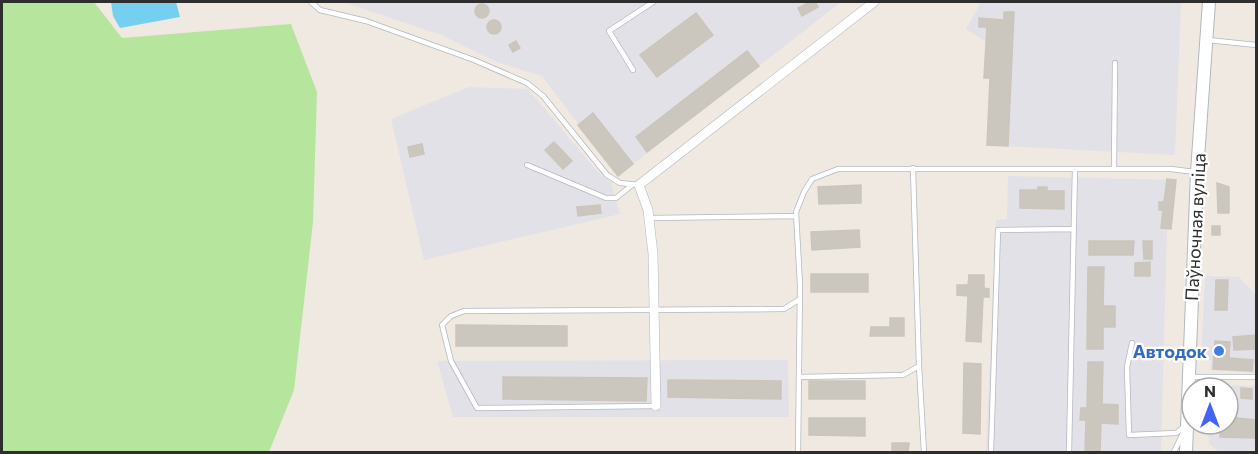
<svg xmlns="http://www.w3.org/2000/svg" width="1258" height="454" font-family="Commissioner,sans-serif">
<rect width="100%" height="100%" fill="#efe9e1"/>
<path fill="#e3e1e8" d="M343,2H841L618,176L542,76L499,63L441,35Z
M981,2H1181L1175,155L987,145L990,78H984L986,42L966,29Z
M469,87L528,89L597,171L611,182L620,214L424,260L391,119Z
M1008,176L1176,180L1171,229H1167L1161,452H986L996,220L1007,219Z
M1205,276L1239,277L1256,295V373L1210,370L1211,360H1201Z
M788,360L789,417H453L437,361Z
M1208,385L1256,386V452H1219L1209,444L1208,424H1228V388H1208Z"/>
<path fill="#b6e59e" d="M2,2H94L122,38L291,24L317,92L313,222L294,390L269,452H2Z"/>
<path fill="#75cff0" d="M111,2H176L180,17L120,28L113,16Z"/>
<path fill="#cbc7bf" stroke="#cbc5ba" stroke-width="1.5" d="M810,2H815L818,7L802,16L798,8Z
M475 11a7 7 0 1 1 14 0a7 7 0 1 1-14 0Z
M1004,12H1014L1008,146L987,145L990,78H984L987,27H979V18L1004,20Z
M696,13L713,35L657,77L640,55Z
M487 27a7 7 0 1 1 14 0a7 7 0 1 1-14 0Z
M516,41L520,48L513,52L509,45Z
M747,51L759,66L647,152L636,137Z
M593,113L633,164L618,176L578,125Z
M554,142L572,161L563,169L545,150Z
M422,144L424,154L410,157L408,147Z
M1167,179L1176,180L1171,229L1161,228L1163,210H1159V202H1164Z
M1217,183L1229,187V213H1218Z
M861,185V203L819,204L818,187Z
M1038,187H1047V191H1064V209L1020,208V190H1038Z
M600,205L601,213L578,216L577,207Z
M1212,226H1220V235H1212Z
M859,230L860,247L812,250L811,232Z
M1089,241H1134L1133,255H1089Z
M1143,241H1152V259H1144Z
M1150,262V276H1135V263Z
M1088,267H1104L1103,306H1115V327H1103V349H1087Z
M811,274H868V292H811Z
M969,275H984V288L989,289V297H983L981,342L966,341L968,296L957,295V285H968Z
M1216,280H1228L1227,310H1215Z
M890,318H904V336H870L871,327H890Z
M456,325L567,326V346H456Z
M1256,335V349L1234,350L1233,337Z
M1215,341L1230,342L1229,358L1253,360L1252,371L1213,369Z
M1088,362H1103L1102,404L1118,405V424L1101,423L1100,452H1085L1086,420H1080L1081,408H1087Z
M964,363L981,364L980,434L963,433Z
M503,377L647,378L646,401L503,399Z
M668,380L781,381V399L668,397Z
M809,381H865V399H809Z
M1241,388L1252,389V399L1241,398Z
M1228,417L1256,420V438L1220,437L1221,428H1215V424H1228Z
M809,418H865V436L809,435Z
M892,443H909L908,452H892Z"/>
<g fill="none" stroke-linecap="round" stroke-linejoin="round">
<g stroke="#b4b7c1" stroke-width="6">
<path id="lane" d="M311,2L320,10L366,21L474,60L527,83L543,96L607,175L620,183L639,185
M1208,40L1256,45
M633,70L609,31L653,2
M527,165L606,198H616L632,185
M1114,169L1115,63
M649,218L796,216
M1132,343L1127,367L1129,435L1176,433L1185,426
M919,366L924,452
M799,377L903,375L919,366L913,168
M1190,377H1256
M656,406L477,408L451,361L442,325L451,316L464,311L784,309L800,299
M798,452L800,285L796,212L804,192L812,179L838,169H1171L1195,172
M991,452L998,230L1074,229
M1069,452L1075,169
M1174,452L1182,435"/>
</g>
<g stroke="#b4b7c1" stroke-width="10">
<path id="street" d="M656,406L653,254L648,210L639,185L874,2"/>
</g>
<g stroke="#b4b7c1" stroke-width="14">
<path id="secondary" d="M1186,452L1197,172L1209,2"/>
</g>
<use href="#lane" stroke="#fff" stroke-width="4.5"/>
<use href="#street" stroke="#fff" stroke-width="9"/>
<use href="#secondary" stroke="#fff" stroke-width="12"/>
</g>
<circle fill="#3f7fe0" stroke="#fff" stroke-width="2" cx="1219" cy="351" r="6"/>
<g text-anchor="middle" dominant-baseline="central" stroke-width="4.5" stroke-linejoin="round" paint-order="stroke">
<g font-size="18" fill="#2e2e2e" stroke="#fff">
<text transform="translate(1195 227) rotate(-87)">Паўночная вуліца</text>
</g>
<g font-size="18" font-weight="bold" fill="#366cbe" stroke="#fff" text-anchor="end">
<text x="1207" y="351">Автодок</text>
</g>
</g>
<rect width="1258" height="454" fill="none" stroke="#2e2e2e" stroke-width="6"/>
<g transform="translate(1210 406)"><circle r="28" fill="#ffffff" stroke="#ababab" stroke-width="1.5"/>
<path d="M0-4.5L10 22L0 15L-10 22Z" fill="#4264fb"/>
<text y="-9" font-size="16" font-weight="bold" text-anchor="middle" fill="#2e2e2e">N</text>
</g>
</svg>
